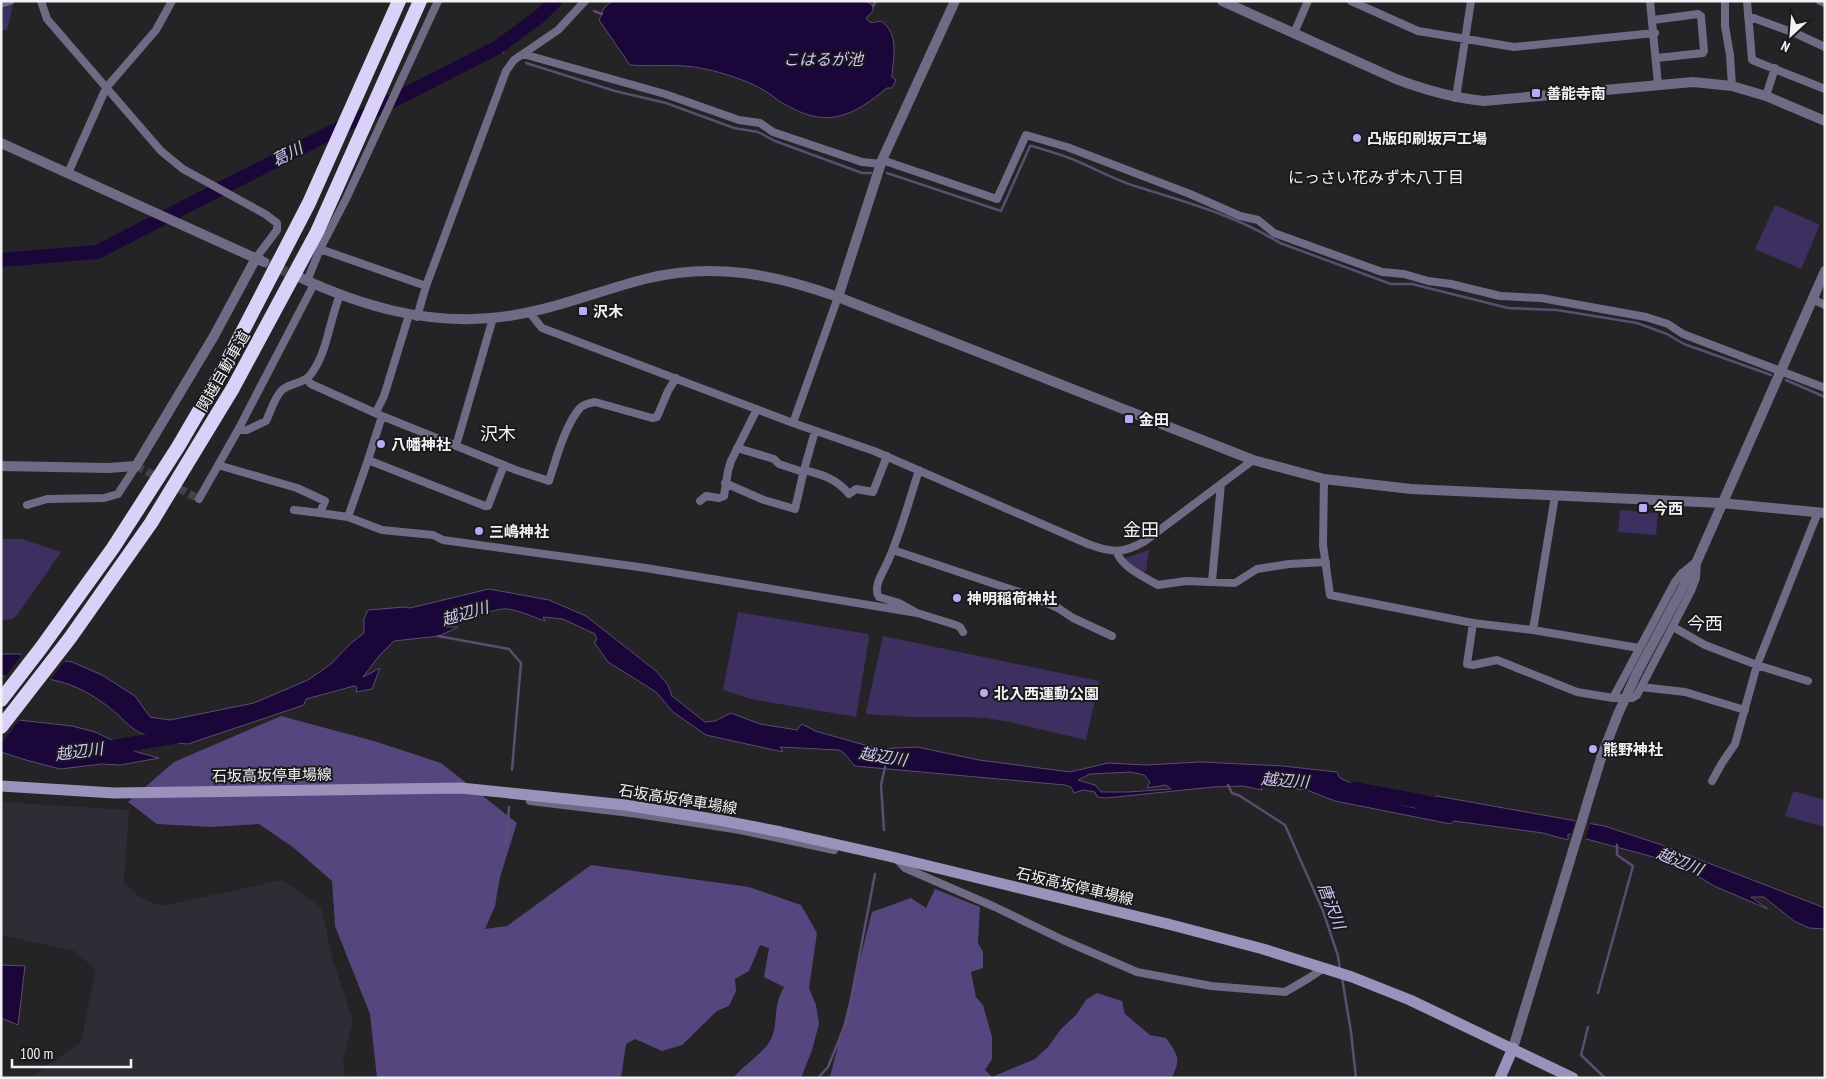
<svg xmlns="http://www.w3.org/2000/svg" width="1826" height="1079" font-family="'PT Sans Narrow','Noto Sans JP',sans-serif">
<rect width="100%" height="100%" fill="#242326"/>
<path fill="#2e2c35" d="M1,802L129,810L124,882L141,898L162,906L282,880L321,907L333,960L353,1021L343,1059L345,1078H29L81,1042L96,970L75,951L1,935Z"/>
<path fill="#3e2f61" d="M13,5L7,30H1V9Z
M1775,205L1820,225L1801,269L1755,249Z
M1620,510L1658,513L1656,535L1618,532Z
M1,539H22L61,552L17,615L12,619L1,620Z
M1149,550L1146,571L1143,572L1123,559Z
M738,612L868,634L869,638L856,717L751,699L723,690Z
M883,636L1099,681L1086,740L1010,722L985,718L963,717H910L867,714L866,712Z
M1793,791L1825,800V827L1785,816Z"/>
<path fill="#56467f" d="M281,716L374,741L441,763L517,823L500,877L495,906L485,929L507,926L591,865L749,887L801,905L817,933L809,988L816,1005L819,1024L812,1050L801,1078H733C743,1066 765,1052 771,1039C779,1021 772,1008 784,987L764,977L769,948L760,945L749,971L735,979L736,991L729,1006L717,1011L682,1045L662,1051L635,1039L626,1044L621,1078H377L370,1014L335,926L332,881L294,848L259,824L210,827L157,824L128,802L174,762Z
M935,889L980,907L978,943L983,952V968L971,972L976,997L983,1005L992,1037V1059L985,1070L992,1077L1035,1059L1048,1047L1061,1029L1076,1015L1086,1000L1097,993L1122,1001L1125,1014L1150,1035L1166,1038C1178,1055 1181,1058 1172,1078H826L830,1077L872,912L911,898L926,908Z"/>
<path fill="#1a0639" stroke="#5b4d71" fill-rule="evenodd" d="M612,1H866L873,6V11L866,18C870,25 875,22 881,21C900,34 893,58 892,77L896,80L892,88H887C854,115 829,129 788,106C779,102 771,94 762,89C745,80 724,73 705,69C680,63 655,67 630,65L599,20L604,8Z
M489,589L549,600L586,616L656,671L668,685L672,696L705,722L715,721L731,713L760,724L797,730L802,724L815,731L879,749L917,747L979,760L1070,772L1108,763L1146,765L1200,762L1283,766L1337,772L1340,778L1398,804L1415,808L1437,796L1604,826L1659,844L1825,908V929L1809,928L1794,921L1764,897H1751L1768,909L1714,886L1684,867L1672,862L1568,834V840L1543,833L1454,821L1451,824L1335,801L1307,790L1289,788L1287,785L1260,784L1262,790L1243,786L1213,787L1106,798L1097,797L1095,792L1083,790L1074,793L1071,787L1065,785L855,766C849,760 847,754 839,750L780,747L783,752L706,735L673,712L656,692L608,662L594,642L597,640L595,634L563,619L543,617L545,621C533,617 521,611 508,609C495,607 460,623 445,627H458L439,636L394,641L379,656L363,677L380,668L372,689L356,692L357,687L354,686L306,699L304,705L188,744C173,743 156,740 143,734C132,730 124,720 116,713C106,704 92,695 80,689C55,677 29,676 1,676V654H18L72,662L102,675L135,696L150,717L170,720L254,703L308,680L331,664L350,644L364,633V619L368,610L405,607L410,608ZM1130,772L1144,775L1150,782L1147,788L1166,785L1171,789L1128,792H1101L1095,785L1078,780L1090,774Z
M1,718L72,726L95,732L137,752L159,758L120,765L102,764L60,769L26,760L1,752Z
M1,965L25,966L18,1025L1,1018Z"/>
<path fill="#242326" d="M24,652L67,658L49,682L29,678H4Z
M1,716L21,718L1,744Z
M1576,818L1591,821L1585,841L1570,837L1568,843Z"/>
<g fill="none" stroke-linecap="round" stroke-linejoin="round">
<path stroke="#5b4d71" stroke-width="2.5" d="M873,6L876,1
M594,11L602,14
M498,47L503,52
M526,63L615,91L666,103L734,128L758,132L775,141L862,173H871
M887,173L1001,211L1030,146H1032C1045,150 1059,154 1072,159C1094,168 1115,180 1138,187C1186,202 1237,216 1280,243L1391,284H1412L1508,308L1557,310L1637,323L1667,334L1684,344L1771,375
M1786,380L1825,397
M438,636L509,649L521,663L512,770
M1228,785L1232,793L1240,796L1285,825L1323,911L1338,956L1340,970
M884,830L881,785L885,767
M506,844L509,807
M1342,978L1351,1032L1356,1078
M1598,993L1633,866L1617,855V845
M1588,1027L1581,1055L1605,1078
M818,1078L828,1067L847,1020L875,874"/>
<path stroke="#1a0639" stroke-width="14" d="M1,260L97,252L498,47L540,16L555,1
M106,748L179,736
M1354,789L1444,806"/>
<path stroke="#434245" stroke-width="8" stroke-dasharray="8 4" stroke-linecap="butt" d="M136,466L199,499"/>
<path stroke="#434245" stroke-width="10" stroke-dasharray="10 5" stroke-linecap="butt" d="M264,262L298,277"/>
<path stroke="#706a84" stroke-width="8" d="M41,1L47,19L161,151L183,169L265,214L277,223V230L256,258
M1351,1L1418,31L1514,47L1655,33
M1650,1L1658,84
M1725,1V26L1730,55L1732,86
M1747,1L1752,60L1825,89
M1820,1L1825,3
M1,4L10,1
M1748,16L1797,34L1825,47
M1653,20L1698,14L1701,16L1704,51L1703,53L1657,58
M1294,33L1308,1
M523,54L665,94L739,120L760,123L773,132L862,162L881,164
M1766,96L1775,68
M1456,98L1471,1
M882,160L997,199L1026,135L1067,147L1190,194L1240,216L1258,220L1274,233L1382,272L1404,274L1428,281L1451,284L1500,296L1541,298L1646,317L1668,324L1683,334L1825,388
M68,173L106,88L156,30L172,1
M320,249L346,199L438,1
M307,281L320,249L426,286
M1812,299L1825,305
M529,312L542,328L793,423L874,451L1088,544C1112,553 1123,554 1145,541L1253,460
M417,317L426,286L506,71L514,60L558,30L585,1
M307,380L311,384L382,416L516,470L549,481C556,459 565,425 580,408C584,404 589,403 595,402L652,418L657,417L668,391L676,378
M376,412L384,396L409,315
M382,416L368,460L485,506H488L504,465
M793,423L838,297
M238,430L314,284
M456,446L493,318
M737,448L774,459L779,464L803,472
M218,465L297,488L325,501L320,513L348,517L368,460
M804,470C821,474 837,479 849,494L856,489L873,492L887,456
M919,470C909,501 901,532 888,561C884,571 872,587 879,597L899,603L917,613L956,625L960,627L963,632
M1324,479L1323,545L1330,595L1473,623L1533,630L1639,648
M725,483L764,500L795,509L804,470L815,431
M199,499L238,430H247L266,421C271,411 274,398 282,390C291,382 305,384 311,374C328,351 329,321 340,295
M700,501L706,496L719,498L724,496L728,471L731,461L757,409
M27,505L47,499L104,498L118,494L136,466
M294,510L320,513
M348,517L382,530L433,535L443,540L646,568L917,613
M893,550L1031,596L1058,608L1073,618L1112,636
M1117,552C1120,566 1146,578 1158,585L1186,581L1235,583L1257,569L1289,564L1326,562
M1212,581L1221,484
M1473,623L1467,664L1473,665L1497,660L1577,692L1613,698H1632L1637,695L1691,591L1696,578L1697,561L1682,573L1675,582L1613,698
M1673,627L1705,645L1757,665L1808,681
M1533,630L1555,496
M1641,687L1685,692L1745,710
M1712,781L1722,763L1735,744L1757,665L1818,512
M530,801L638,814L740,830L834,850
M896,858L905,868L995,907L1063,940L1137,972L1211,986L1285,992L1309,978L1324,968"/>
<path stroke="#706a84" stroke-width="10" d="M1222,1L1396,79C1425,90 1453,98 1484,101L1693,82L1732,86L1766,96L1825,121
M1,143L264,262
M301,278C362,306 424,324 491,318C544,314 594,292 645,279C713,262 774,274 838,297L1253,460L1324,479L1411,489L1721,503L1825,513
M838,297L882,160L955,1
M1,466L108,468L136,466L214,336L256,258
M1637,673L1697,561L1825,271
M1513,1048L1601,758"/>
<path stroke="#9b92bc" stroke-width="11" d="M1,786L114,793L461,788L625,805L719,820L781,832L888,856L1168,924L1263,949L1352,977L1410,1000L1573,1078
M1500,1078L1513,1048"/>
<path stroke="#dad1f9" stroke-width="14" d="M1,700L41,648L113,548L178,447L220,375L309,203L399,1
M1,727L70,638L151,523L233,388L317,232L420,1"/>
<path stroke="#706a84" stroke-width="10" d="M1601,758L1618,714L1637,673"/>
</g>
<g fill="#bca9f5" stroke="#1a1a1d" stroke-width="2">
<rect x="1531" y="88" width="10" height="10" rx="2.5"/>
<circle cx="1357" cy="138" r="5"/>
<rect x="578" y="306" width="10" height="10" rx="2.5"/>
<rect x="1124" y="414" width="10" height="10" rx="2.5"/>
<circle cx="381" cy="444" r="5"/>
<rect x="1638" y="503" width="10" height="10" rx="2.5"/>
<circle cx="479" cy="531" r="5"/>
<circle cx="957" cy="598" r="5"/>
<circle cx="984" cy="693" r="5"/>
<circle cx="1593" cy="749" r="5"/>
</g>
<g text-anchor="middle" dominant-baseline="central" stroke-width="4" stroke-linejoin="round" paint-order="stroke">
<g font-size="15" font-weight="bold" fill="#f2f2f4" stroke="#1a1a1d" text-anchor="start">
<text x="1546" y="93">善能寺南</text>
<text x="1367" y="138">凸版印刷坂戸工場</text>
<text x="593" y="311">沢木</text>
<text x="1139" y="419">金田</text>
<text x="391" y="444">八幡神社</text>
<text x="1653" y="508">今西</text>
<text x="489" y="531">三嶋神社</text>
<text x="967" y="598">神明稲荷神社</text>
<text x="994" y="693">北入西運動公園</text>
<text x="1603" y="749">熊野神社</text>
</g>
<g font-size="15" fill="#f2f2f4" stroke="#1a1a1d">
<text transform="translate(223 371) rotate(-60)">関越自動車道</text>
<text transform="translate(272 775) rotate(-1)">石坂高坂停車場線</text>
<text transform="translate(678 799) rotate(9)">石坂高坂停車場線</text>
<text transform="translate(1075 886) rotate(13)">石坂高坂停車場線</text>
</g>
<g font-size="16" font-style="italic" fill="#d0c4f8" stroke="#1a1a1d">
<text x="823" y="59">こはるが池</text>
<text transform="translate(287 154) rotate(-27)">葛川</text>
<text transform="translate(465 613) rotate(-16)">越辺川</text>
<text transform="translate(79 751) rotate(-7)">越辺川</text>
<text transform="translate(883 756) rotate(9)">越辺川</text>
<text transform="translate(1285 780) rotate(4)">越辺川</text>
<text transform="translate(1680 861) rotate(22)">越辺川</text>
<text transform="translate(1332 906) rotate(69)">唐沢川</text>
</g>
<g font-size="16" fill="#f2f2f4" stroke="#1a1a1d">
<text x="1376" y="177">にっさい花みず木八丁目</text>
</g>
<g font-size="18" fill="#f2f2f4" stroke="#1a1a1d">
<text x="498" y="433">沢木</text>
<text x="1141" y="529">金田</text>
<text x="1705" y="623">今西</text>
</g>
</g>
<rect width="1826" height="1079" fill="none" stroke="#f2f2f4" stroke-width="5"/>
<g transform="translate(1791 35) rotate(206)" stroke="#1a1a1d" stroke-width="4" paint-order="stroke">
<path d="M0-4L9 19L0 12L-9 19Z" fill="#f2f2f4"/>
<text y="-8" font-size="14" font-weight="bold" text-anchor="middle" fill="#f2f2f4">N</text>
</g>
<path d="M12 1059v8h119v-8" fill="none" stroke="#f2f2f4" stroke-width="2.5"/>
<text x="20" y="1059" font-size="15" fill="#f2f2f4" stroke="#1a1a1d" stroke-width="4" paint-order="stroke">100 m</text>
</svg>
